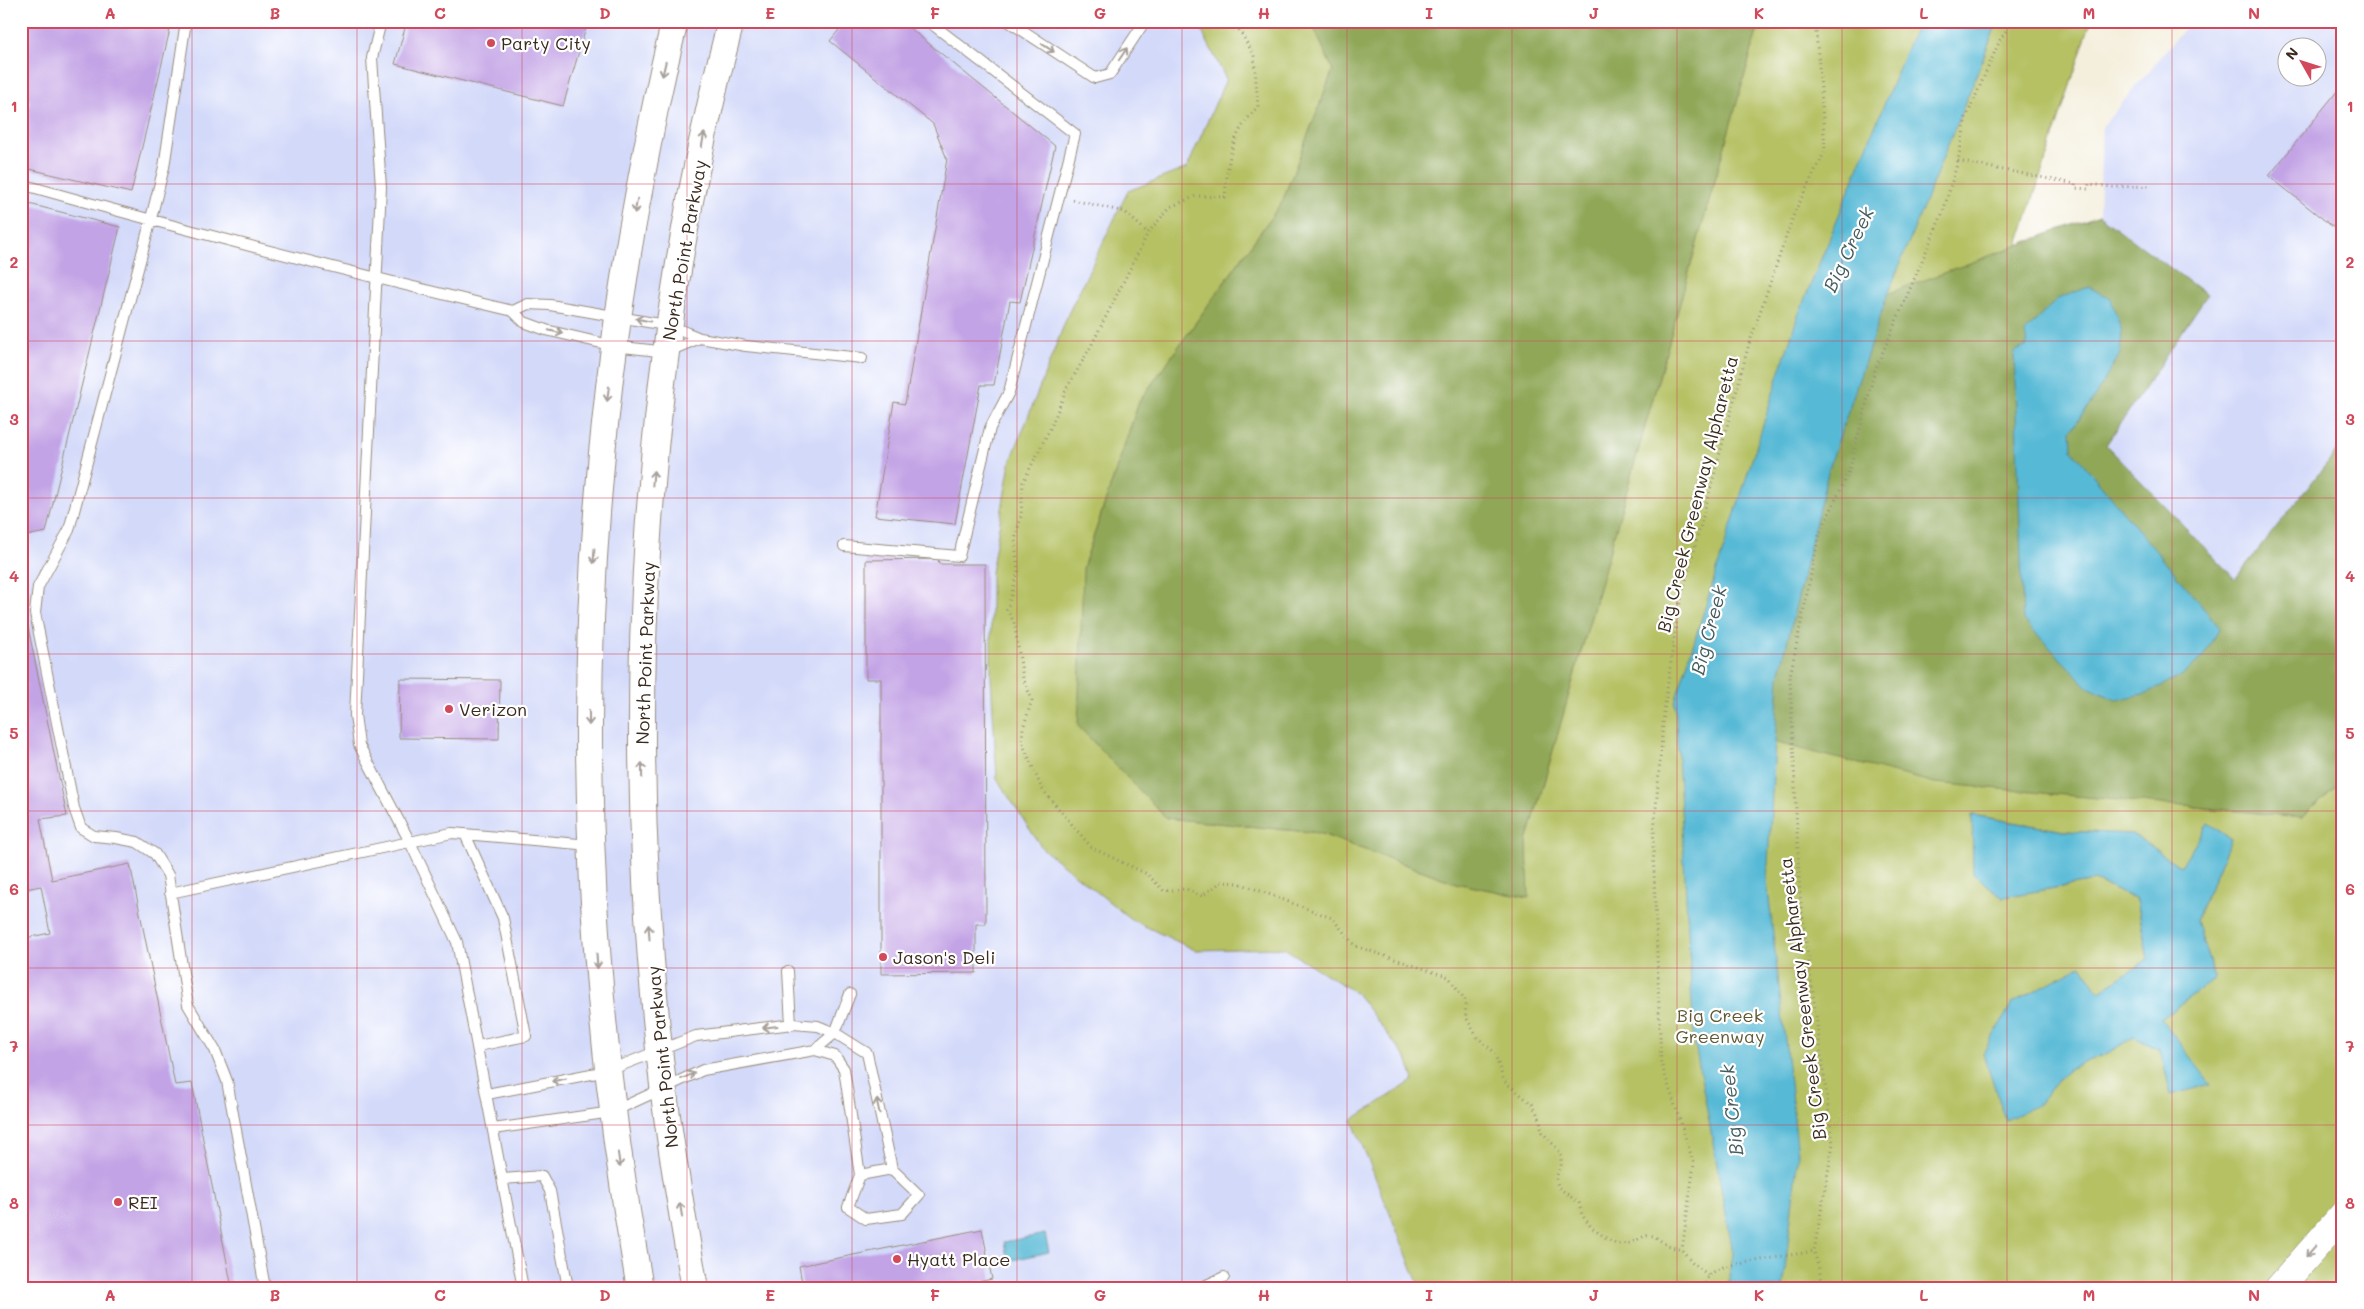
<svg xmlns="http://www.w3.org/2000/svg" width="2364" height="1309" font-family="Mali,sans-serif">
<rect width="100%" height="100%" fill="#fff"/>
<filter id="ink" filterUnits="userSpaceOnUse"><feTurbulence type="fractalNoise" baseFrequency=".02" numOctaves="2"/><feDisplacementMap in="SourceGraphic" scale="10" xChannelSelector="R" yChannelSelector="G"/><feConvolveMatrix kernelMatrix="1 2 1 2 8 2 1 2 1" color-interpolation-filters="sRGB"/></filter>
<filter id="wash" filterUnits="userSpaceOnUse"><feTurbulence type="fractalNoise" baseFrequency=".0096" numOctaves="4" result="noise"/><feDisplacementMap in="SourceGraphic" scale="20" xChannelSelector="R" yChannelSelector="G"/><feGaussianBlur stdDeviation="1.12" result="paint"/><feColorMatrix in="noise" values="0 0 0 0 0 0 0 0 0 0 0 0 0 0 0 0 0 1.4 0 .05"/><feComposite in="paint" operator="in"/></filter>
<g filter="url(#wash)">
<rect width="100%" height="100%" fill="#f4efdd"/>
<path fill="#d3d9f9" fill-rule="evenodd" d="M21,21H1197L1226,79L1187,168L1128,191L1069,311L991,573L1430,946L1567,1288H21Z
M2191,21H2343V443L2235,579L2106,445L2207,295L2099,215L2102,127ZM2286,48H2316V78H2286Z"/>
<path fill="#b5c163" stroke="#787640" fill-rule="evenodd" d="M1197,21H1311L1333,70L1282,202L1139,402L1083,568L1166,818L1319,833L1456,883L1528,898L1527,842L1760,21H2091L1992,325L1951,784L2302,817L2343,780V1288H1420L1352,1120L1414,1080L1408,1061L1356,993L1284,948L1195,950L1132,920L1042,848L997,779L991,677V573L1010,463L1069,312L1128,191L1187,168L1226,79ZM1973,815L2064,831L2132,834L2181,867L2208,824L2231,839L2196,921L2215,978L2161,1019L2160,1050L2134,1037L2106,1054L2068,1069L2037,1105L2098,992L2148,959L2137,900L2095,881L2003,897Z"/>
<path fill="#90a759" stroke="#66683c" d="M1311,21H1760L1527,842L1529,898L1456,883L1319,833L1166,818L1078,726L1083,568L1139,402L1282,202L1333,70Z
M2099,215L2207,295L2106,445L2235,579L2343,443V780L2302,817L1935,783L1753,737L1852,307Z"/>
<path fill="#57b9d6" stroke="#49727a" d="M1918,21H1998L1886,299L1829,468L1779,676L1767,880L1798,1154L1783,1288H1728L1733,1253L1694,1039L1675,702L1797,318Z
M2089,287L2111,299L2122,331L2120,354L2089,406L2071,430L2072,450L2220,628L2203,657L2181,676L2147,693L2116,700L2088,687L2023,620L2014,352L2027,346L2025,332L2057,299Z
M1972,815L2064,831L2132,834L2181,867L2208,823L2231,839L2196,921L2215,978L2161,1019L2211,1084L2171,1095L2160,1050L2134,1037L2106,1054L2068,1069L2037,1105L2006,1120L1983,1054L2012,1003L2082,965L2098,992L2148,959L2137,900L2095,881L2003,897L1973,874Z
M1045,1234L1049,1252L1008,1261L1004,1242Z"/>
<g id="blocks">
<path fill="#c2a3e5" d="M21,21H172L131,193L21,167V135L30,100L21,98Z
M407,21H588L563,106L395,64Z
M846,21H901L1055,146L1020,302L1010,301L994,385H981L955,524L875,516L894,402L905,404L947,159L933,124L830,41Z
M2343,84V235L2269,176Z
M21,202L120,227L46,532L21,537Z
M938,559L939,564H985L986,924H976V973L881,974V679H866V560Z
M21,593L67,816L40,819L52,880L130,864L175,1085L192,1083L232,1288H21V939L50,933L41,886L21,890Z
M400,679L500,680L499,739L399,738Z
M982,1229L992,1279L950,1288H803L799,1266Z"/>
</g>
</g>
<g filter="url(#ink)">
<use href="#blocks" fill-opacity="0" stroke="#988c7e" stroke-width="1"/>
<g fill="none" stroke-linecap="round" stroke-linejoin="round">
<g stroke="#988c7e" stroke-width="12">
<path id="service" d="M186,21L164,167L144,246L69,530L38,587L35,613L74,808L81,828L94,836L116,838L137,842L155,854L168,875L188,1005L215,1050L227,1081L265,1288
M381,21L372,58L381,187L355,715L359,745L410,842L457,942L523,1288
M1008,21L1095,78L1110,74L1145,21
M21,184C184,230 348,272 513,311L524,322L546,330L614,346L667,352L700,338
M513,311L528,304L550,305L671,326L700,338L746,346L862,358
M844,546L959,556L990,428L1009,392L1075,134L928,21
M465,834L503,918L526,1036L478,1046
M170,893L452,833L590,845
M788,971L791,1025
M487,1094L607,1071L696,1036L793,1024L818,1026L835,1033L867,1053L892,1169L860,1175L844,1069L835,1056L815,1050
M493,1129L612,1112L703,1070L815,1050L835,1033L850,994
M860,1175L848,1207L866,1219L902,1214L919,1195L892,1169
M503,1179L542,1176L550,1191L568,1288
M1200,1288L1224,1277"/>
</g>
<g stroke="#988c7e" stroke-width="28">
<path id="tertiary" d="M640,1288C577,939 571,584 631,235C644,163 657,92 675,21
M695,1288C683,1220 671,1153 663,1085C622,731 639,366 731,21"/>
</g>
<g stroke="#988c7e" stroke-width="29">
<path id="secondary" d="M2279,1288L2343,1215"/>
</g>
<path stroke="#988c7e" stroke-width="3" stroke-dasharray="1 4" stroke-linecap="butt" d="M1234,21L1254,55L1258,107C1230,135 1228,160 1225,197L1196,196L1170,207L1148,233L1090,348L1067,388L1051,427L1023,482L1021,516L1015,540L1018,571L1007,610L1014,622L1023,678L1032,700L1023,728L1022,742L1042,789L1092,848L1147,874L1164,891L1186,889L1202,896L1221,882L1239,883L1332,918L1355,946L1449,977L1465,1000L1466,1017L1477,1037L1494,1052L1504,1081L1532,1104L1540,1119L1542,1132L1561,1153V1165L1556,1178L1558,1187L1579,1203L1582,1215L1592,1228L1606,1238L1618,1244L1630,1243L1647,1235L1654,1236L1668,1246L1682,1250
M1958,161L2075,184V188L2088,189L2089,184L2113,187L2152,186
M1073,200L1125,212L1148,233
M1708,1275L1693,1263L1682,1250L1694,1164L1661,1063L1653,844L1664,712L1678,610L1749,344L1795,211L1825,151L1821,89L1815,21
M1704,1288L1708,1275L1725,1266L1814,1251
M1824,1288L1814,1251L1833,1144L1800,897L1790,676L1819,535L1849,471L1875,370L1943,212L1958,161L1966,118L2000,40L2012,21"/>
<use href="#service" stroke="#fff" stroke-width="10"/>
<use href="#tertiary" stroke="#fff" stroke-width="26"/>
<use href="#secondary" stroke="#fff" stroke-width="28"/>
</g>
<defs><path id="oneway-shaft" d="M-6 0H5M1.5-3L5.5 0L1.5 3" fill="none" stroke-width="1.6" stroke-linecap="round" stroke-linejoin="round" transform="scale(1.25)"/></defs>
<g stroke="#a79f9a">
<use href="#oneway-shaft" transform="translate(1048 48) rotate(33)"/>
<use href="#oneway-shaft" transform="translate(1123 54) rotate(-56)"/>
<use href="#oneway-shaft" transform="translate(664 69) rotate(103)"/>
<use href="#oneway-shaft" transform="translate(703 140) rotate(-79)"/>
<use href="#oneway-shaft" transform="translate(636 206) rotate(100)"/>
<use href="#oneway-shaft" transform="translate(643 320) rotate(-169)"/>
<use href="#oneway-shaft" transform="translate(556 332) rotate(13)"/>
<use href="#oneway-shaft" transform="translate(608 394) rotate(97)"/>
<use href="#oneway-shaft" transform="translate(653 478) rotate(-85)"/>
<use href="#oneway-shaft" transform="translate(594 556) rotate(93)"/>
<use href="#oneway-shaft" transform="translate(589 718) rotate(90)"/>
<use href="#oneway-shaft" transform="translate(642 770) rotate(-91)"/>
<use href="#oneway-shaft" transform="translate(649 932) rotate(-94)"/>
<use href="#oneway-shaft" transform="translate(597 961) rotate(86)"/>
<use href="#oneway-shaft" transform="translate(770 1027) rotate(173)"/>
<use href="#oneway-shaft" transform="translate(688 1076) rotate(-24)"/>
<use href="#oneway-shaft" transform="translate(559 1080) rotate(169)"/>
<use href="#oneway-shaft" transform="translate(878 1106) rotate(-102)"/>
<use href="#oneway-shaft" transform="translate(619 1160) rotate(82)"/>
<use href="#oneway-shaft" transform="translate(681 1210) rotate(-99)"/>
<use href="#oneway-shaft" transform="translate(2311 1251) rotate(131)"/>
</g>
</g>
<path fill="none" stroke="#d1495b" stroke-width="1" stroke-opacity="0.55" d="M192,21V1288M357,21V1288M522,21V1288M687,21V1288M852,21V1288M1017,21V1288M1182,21V1288M1347,21V1288M1512,21V1288M1677,21V1288M1842,21V1288M2007,21V1288M2172,21V1288M21,184H2343M21,341H2343M21,498H2343M21,654H2343M21,811H2343M21,968H2343M21,1125H2343"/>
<g fill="#d1495b" stroke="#fff" stroke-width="2">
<circle cx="491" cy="43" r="5"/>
<circle cx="449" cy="709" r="5"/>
<circle cx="883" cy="957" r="5"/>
<circle cx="118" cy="1202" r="5"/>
<circle cx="897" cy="1259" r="5"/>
</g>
<g text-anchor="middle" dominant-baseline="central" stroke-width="4.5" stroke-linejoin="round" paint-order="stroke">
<g font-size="18" fill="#3b2a1e" stroke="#fff" text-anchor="start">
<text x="501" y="43">Party City</text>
<text x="459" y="709">Verizon</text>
<text x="893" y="957">Jason's Deli</text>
<text x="128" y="1202">REI</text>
<text x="907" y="1259">Hyatt Place</text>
</g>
<g font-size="18" fill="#3b2a1e" stroke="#fff">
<text transform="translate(684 250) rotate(-80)">North Point Parkway</text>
<text transform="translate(1697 494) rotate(-76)">Big Creek Greenway Alpharetta</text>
<text transform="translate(645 653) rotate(-88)">North Point Parkway</text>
<text transform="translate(1802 999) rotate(-97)">Big Creek Greenway Alpharetta</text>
<text transform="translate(662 1057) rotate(-96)">North Point Parkway</text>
</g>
<g font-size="18" fill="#605733" stroke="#fff">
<text x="1720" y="1015">Big Creek<tspan x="1720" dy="21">Greenway</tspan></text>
</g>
<g font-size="19" font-style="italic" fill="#455c5e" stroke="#fff">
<text transform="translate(1848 249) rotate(-64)">Big Creek</text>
<text transform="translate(1708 630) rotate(-75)">Big Creek</text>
<text transform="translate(1731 1110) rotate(-96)">Big Creek</text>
</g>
</g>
<rect width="2364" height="1309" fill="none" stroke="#fff" stroke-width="55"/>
<g transform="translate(2302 62) rotate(309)"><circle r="24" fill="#ffffff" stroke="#b1aaa5"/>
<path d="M0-4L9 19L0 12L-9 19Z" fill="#d1495b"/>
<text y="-8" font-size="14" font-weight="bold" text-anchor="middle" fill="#3b2a1e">N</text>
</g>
<rect x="28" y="28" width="2308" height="1254" fill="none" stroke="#d1495b" stroke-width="2"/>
<g font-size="16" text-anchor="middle" font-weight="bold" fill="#d1495b">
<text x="110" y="19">A</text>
<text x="275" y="19">B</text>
<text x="440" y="19">C</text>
<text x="605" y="19">D</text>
<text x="770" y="19">E</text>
<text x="935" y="19">F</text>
<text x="1100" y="19">G</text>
<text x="1264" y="19">H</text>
<text x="1429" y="19">I</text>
<text x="1594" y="19">J</text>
<text x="1759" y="19">K</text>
<text x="1924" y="19">L</text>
<text x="2089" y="19">M</text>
<text x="2254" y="19">N</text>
<text x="14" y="112">1</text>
<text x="2350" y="112">1</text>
<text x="14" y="268">2</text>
<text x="2350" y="268">2</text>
<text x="14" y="425">3</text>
<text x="2350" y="425">3</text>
<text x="14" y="582">4</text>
<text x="2350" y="582">4</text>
<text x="14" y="739">5</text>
<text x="2350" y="739">5</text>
<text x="14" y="895">6</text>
<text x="2350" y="895">6</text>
<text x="14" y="1052">7</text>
<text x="2350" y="1052">7</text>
<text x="14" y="1209">8</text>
<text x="2350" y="1209">8</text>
<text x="110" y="1301">A</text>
<text x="275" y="1301">B</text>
<text x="440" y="1301">C</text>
<text x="605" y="1301">D</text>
<text x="770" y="1301">E</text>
<text x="935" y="1301">F</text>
<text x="1100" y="1301">G</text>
<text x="1264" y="1301">H</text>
<text x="1429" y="1301">I</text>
<text x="1594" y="1301">J</text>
<text x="1759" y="1301">K</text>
<text x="1924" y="1301">L</text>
<text x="2089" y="1301">M</text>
<text x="2254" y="1301">N</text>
</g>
</svg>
